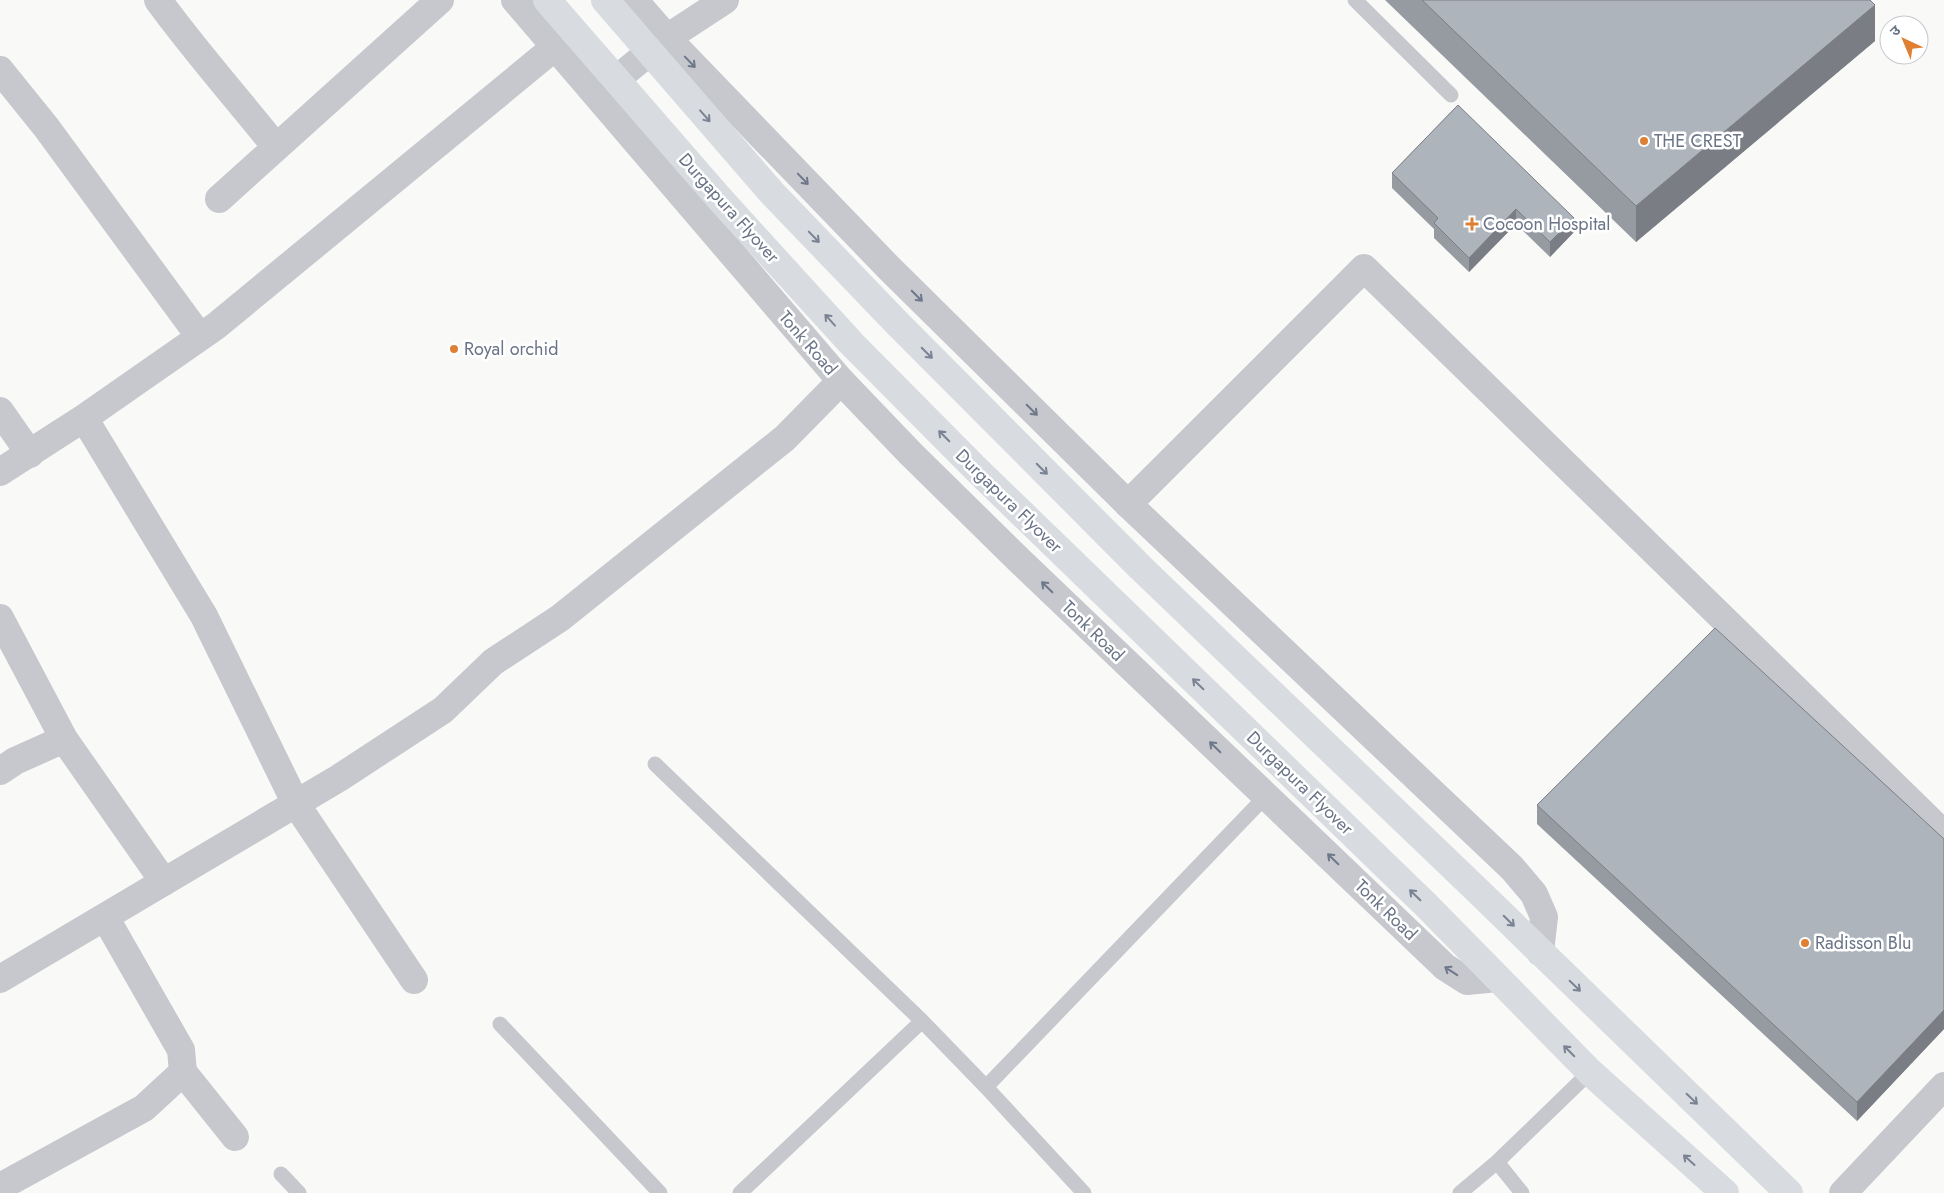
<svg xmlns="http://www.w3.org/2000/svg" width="1944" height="1193" font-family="Jost,'Noto Sans Devanagari',sans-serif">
<rect width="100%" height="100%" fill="#f9faf8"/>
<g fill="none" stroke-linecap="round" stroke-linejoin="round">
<path stroke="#c6c8cd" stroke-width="15" d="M1355,0L1451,95
M655,764L922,1021L986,1087L1084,1193
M500,1024L660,1193
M986,1087L1267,795
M1497,1162L1522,1193
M281,1174L299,1193
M740,1193L922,1021
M1460,1193L1497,1162L1590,1072"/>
<path stroke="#c6c8cd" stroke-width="28" d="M158,0C195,51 237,98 276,147
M0,70L46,127L200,337
M598,94L667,38L725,0
M219,199L440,0
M0,411L30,454
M84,418L204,616L296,804L414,980
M0,472L84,418L216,326L555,47
M1128,504L1364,268L1944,834
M0,618L64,739L15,761L0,771
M64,739L164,882
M0,979L339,778L443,710L493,662L560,618L785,438L841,381
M183,1072L235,1137
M0,1187L144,1108L183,1072L181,1050L105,917
M1843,1193L1944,1086"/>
<path stroke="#c6c8cd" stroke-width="28" d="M515,0L841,381L911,454L1020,561L1445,967L1467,981L1497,978
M634,0L667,38L889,268L1128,504L1512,868L1534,894L1544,917L1540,952"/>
<path stroke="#d8dbdf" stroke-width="28" d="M547,0L719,198L851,343L976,469L1426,905L1590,1072L1725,1193
M605,0L772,193L897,323L1141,568L1478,891L1789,1193"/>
</g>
<path fill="#969ba2" d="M1385,0H1870L1875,41L1636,242Z
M1458,105L1574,232L1550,257L1516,224L1469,272L1434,238V229L1392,188V173Z
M1537,805L1944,839V1029L1857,1121L1537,824Z"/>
<path fill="#7a7e84" d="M1875,5V41L1636,242V206Z
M1516,209V224L1469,272V258Z
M1574,218V232L1550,257V242Z
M1944,1010V1029L1857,1121V1102Z"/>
<path fill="#aeb4bc" stroke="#7a7e84" d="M1422,0H1870L1875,5L1636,206Z
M1458,105L1574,218L1550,242L1516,209L1469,258L1434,223L1438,218L1392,173Z
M1715,628L1944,839V1010L1857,1102L1537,805Z"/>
<defs><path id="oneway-shaft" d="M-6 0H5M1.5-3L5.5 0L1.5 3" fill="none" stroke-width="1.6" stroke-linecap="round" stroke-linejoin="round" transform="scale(1.25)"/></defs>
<g stroke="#6f788a">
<use href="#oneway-shaft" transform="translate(690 62) rotate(46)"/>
<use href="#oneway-shaft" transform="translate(803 179) rotate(46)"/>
<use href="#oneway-shaft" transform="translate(917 296) rotate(45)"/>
<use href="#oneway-shaft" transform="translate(1032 410) rotate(45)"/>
<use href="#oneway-shaft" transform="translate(1047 587) rotate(-136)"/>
<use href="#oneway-shaft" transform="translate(1215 747) rotate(-136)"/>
<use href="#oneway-shaft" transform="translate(1333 859) rotate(-136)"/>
<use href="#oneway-shaft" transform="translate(1451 971) rotate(-147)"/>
</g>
<g stroke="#7a8394">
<use href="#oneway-shaft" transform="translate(705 116) rotate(49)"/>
<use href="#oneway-shaft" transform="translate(814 237) rotate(46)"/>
<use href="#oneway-shaft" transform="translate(830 320) rotate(-132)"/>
<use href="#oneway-shaft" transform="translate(927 353) rotate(45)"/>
<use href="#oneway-shaft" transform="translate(944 436) rotate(-135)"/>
<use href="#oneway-shaft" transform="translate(1042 469) rotate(45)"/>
<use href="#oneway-shaft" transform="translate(1198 684) rotate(-136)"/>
<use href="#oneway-shaft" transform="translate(1415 895) rotate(-136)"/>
<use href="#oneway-shaft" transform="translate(1509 921) rotate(45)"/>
<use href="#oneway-shaft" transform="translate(1575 986) rotate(44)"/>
<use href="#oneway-shaft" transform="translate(1569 1051) rotate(-135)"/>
<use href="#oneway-shaft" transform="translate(1692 1099) rotate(44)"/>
<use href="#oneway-shaft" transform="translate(1689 1160) rotate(-138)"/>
</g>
<g fill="#de7f33" stroke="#fff" stroke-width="2">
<circle cx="1644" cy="141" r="5"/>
<path d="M1469.5 216.5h5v5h5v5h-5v5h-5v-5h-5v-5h5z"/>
<circle cx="454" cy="349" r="5"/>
<circle cx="1805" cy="943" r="5"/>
</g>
<g text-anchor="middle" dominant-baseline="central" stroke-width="5" stroke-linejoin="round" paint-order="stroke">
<g font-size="18" fill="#6a7487" stroke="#fff" text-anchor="start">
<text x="1654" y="141">THE CREST</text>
<text x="1483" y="224">Cocoon Hospital</text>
<text x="464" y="349">Royal orchid</text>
<text x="1815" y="943">Radisson Blu</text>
</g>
<g font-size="18" fill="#6a7487" stroke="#fff">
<text transform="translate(729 208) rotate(48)">Durgapura Flyover</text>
<text transform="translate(808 343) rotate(49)">Tonk Road</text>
<text transform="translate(1009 501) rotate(44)">Durgapura Flyover</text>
<text transform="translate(1093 631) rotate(44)">Tonk Road</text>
<text transform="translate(1300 783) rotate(44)">Durgapura Flyover</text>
<text transform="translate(1386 910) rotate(44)">Tonk Road</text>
</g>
</g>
<g transform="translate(1904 40) rotate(316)"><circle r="24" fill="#ffffff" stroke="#c3c7cf"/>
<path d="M0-4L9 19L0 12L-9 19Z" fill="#de7f33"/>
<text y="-8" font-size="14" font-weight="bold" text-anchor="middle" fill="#6a7487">उ</text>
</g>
</svg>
